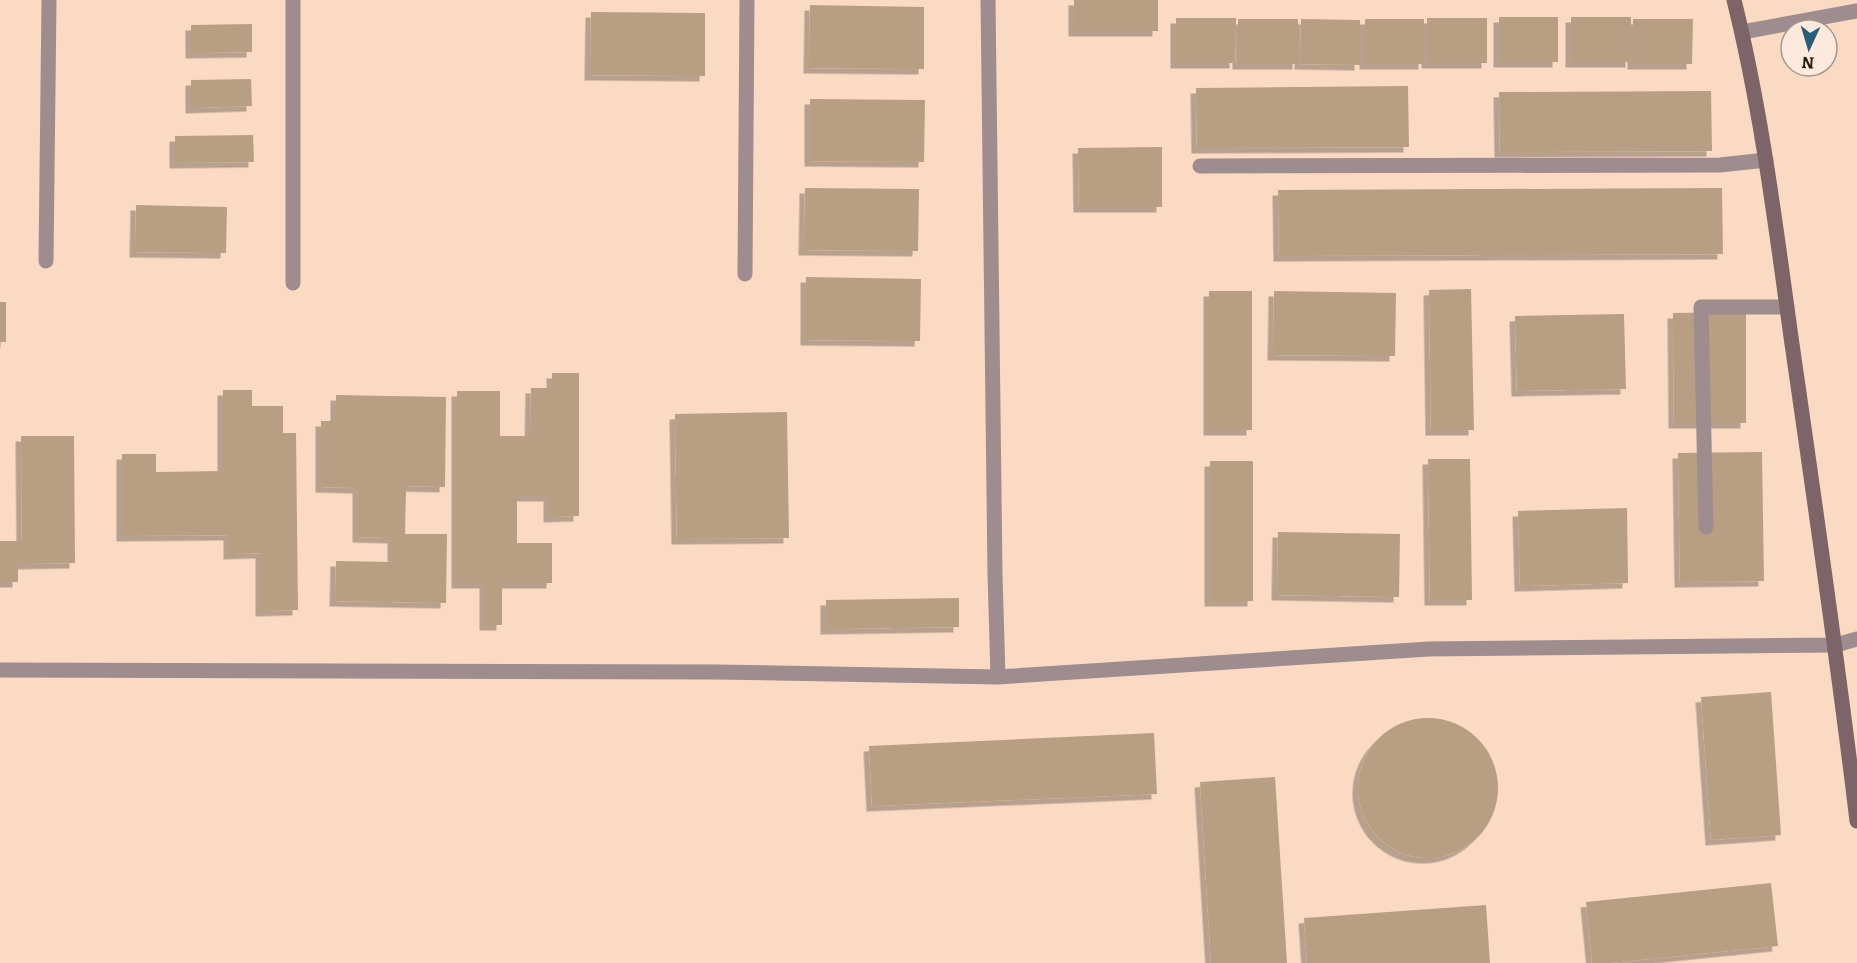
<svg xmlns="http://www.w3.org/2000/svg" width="1857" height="963" font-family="Bitter,serif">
<defs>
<filter id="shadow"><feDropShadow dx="-5.5" dy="5.5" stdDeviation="0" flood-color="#0004"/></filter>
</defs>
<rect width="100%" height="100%" fill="#fbdac3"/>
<path fill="#b89f84" filter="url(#shadow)" d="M1074,0H1158V31H1074Z
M810,5L924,7V69L809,68Z
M591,12L705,13V76L590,75Z
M1499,17H1558V62H1499Z
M1571,17H1631V62H1571Z
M1176,18H1236L1235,63H1176Z
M1427,18H1487V63H1427Z
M1238,19H1298V64H1238Z
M1301,19L1360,20V65L1300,64Z
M1365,19H1424V64H1365Z
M1633,19H1693L1692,64H1633Z
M252,24V52L191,53V25Z
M251,79L252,106L191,108V80Z
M1408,86L1409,147L1197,148L1196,88Z
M1711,91L1712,151L1500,152L1499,92Z
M810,99L925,100L924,162L810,161Z
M253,135L254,162L175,163V136Z
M1162,147V207H1079L1078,148Z
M805,188L919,189L918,251L804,250Z
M1722,188L1723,254L1279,256L1278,190Z
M136,205L227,207L226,253L135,252Z
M806,277L921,279L920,341L806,340Z
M1471,289L1474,430H1431L1429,290Z
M1209,291H1252V430H1209Z
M1274,291L1396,293L1395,356L1273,355Z
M0,302H6V342H0Z
M1746,312V423H1674L1673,313Z
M1624,314L1626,389L1517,391L1515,316Z
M552,373H579V516L549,517V496H517V543H552V583H502V625H485V583H457V391H500V436H530L531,388H552Z
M223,390H252V406H283V433H296L298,610L261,611V553L229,554V535L122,536V454H156V472L223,471Z
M336,395L446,397L445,487L406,486L405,534H447L446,603L335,601L336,561L393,562V538L358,537V488L321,487V421H336Z
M787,412L789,538L677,539L675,414Z
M21,436H74L75,563L18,564V582H0V541H22Z
M1762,452L1764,581L1680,582L1678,453Z
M1428,459H1470L1472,600H1430Z
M1210,461H1253V601H1210Z
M1627,508L1628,583L1520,586L1518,511Z
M1278,532L1400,534L1399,597L1277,595Z
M959,598V627L826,629V600Z
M1771,692L1781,835L1711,840L1701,697Z
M1358 788a70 70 0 1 1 140 0a70 70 0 1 1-140 0Z
M1154,733L1157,794L872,806L869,746Z
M1275,777L1287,963H1211L1200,782Z
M1771,883L1778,946L1609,963H1592L1586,902Z
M1486,905L1490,963H1307L1304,918Z"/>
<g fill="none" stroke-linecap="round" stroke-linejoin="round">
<path stroke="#9e8c8f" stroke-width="15" d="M1706,527L1701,307H1787"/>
<path stroke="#9e8c8f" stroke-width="15" d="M988,0L995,574L998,677
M1742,32L1857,11
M1200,166L1720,165L1766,160
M46,261L49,0
M745,274L747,0
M293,283V0
M0,670L716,672L998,677L1429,649L1836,645L1857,639"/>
<path stroke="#7c6468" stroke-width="15" d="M1734,0C1762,113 1776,229 1792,344C1815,503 1838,662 1857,821"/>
</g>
<g transform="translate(1809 48) rotate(184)"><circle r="28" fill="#feeadc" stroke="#a7978b" stroke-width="1.5"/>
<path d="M0-4.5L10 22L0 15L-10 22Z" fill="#295e79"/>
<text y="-9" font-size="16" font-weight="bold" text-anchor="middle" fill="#251a11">N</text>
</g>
</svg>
